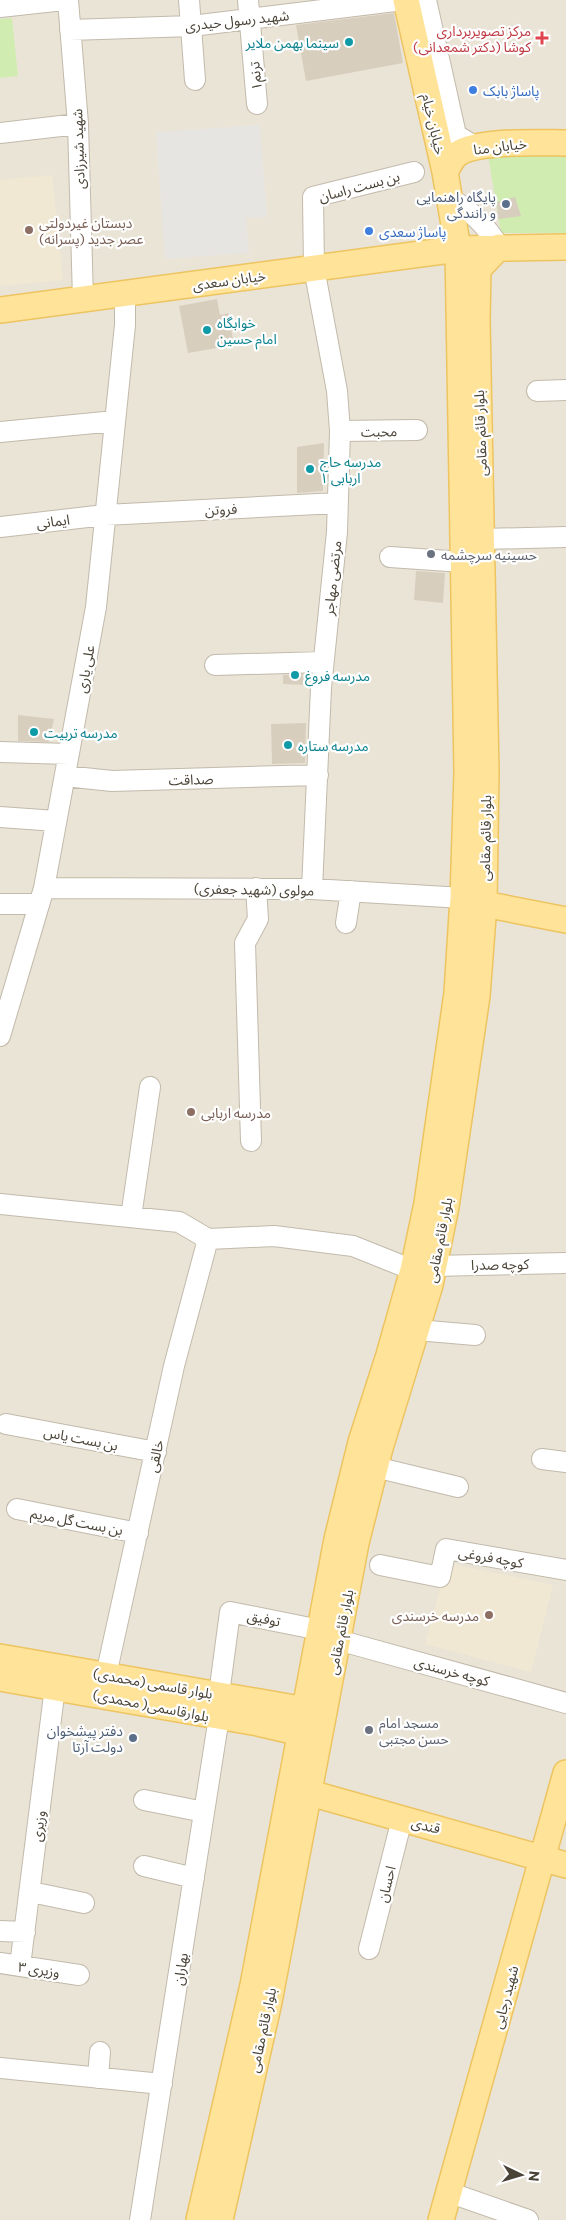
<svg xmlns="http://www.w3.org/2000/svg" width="566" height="2220" font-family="Commissioner,'Noto Sans Arabic',sans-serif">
<rect width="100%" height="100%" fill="#f6f2e9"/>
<path fill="#eae4d7" d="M0,0H566V2220H0Z"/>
<path fill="#f0e8d2" d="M52,175L63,280L0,286V180Z
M447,1563L553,1585L531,1672L425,1644Z"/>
<path fill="#d0ecb0" d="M12,18L18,76L0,78V19Z
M566,154V233H501L488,155Z"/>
<path fill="#e7e5e1" d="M260,125L267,217L246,218L249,253L165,259L156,132Z"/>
<path fill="#d8cebe" d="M394,13L403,63L306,81L296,25Z
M515,197L521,216L498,219L497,202Z
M217,299L220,315L228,313L234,345L188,353L179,306Z
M324,443L323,491L297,493V447Z
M416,571L445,573L443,603L414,600Z
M307,674L306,685L283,684V675Z
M18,715L54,719L49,742L18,741Z
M306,723L305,763L272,764L271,724Z"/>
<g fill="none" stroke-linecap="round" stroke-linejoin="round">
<g stroke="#c2baab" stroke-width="22">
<path id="minor" d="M68,0L78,124L83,299
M189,0L195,80
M248,0L257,104
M426,0L456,135L476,147
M0,7L64,0
M70,30L192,26L403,0
M0,133L78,124
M450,198C471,211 486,225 499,247
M537,391L566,390
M340,431L417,430
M0,432L115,421
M0,527L105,515L337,503
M483,539L566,537
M390,557L463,562
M215,665L323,662
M0,752L69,754
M65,776L112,781L318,775
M0,817L56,821
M44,888L312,889L463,898
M312,889L321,688L337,532L340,431L337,391L314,268L313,197L414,172
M0,904H39
M346,923L351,891
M0,1036L44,888L96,607L125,325V294
M251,1141L245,943L258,919L256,888
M0,1204L179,1222L208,1239L274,1236L353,1246L413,1270
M131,1217L150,1087
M434,1266L566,1263
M417,1330L475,1335
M6,1424L156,1452
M542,1459L566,1462
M375,1467L458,1487
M17,1509L138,1533
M380,1565L440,1577L446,1549L566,1570
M338,1640L566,1703
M106,1675L174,1366L208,1239
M219,1694L230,1612L320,1630
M144,1800L204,1812
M144,1866L194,1878
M31,1892L84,1903
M0,1931L25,1932
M369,1949L402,1819
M0,1963L79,1975
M20,1966L55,1687
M0,2068L162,2084
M98,2078L100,2052
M448,2192L528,2220
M140,2220L219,1717"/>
</g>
<g stroke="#edc460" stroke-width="28">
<path id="major" d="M445,172C448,167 451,160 455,156C472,139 542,143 566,143
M0,310L458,249L566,247
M484,904L566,920
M0,1657L306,1710
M0,1678L258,1723L301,1733
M310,1793L566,1865
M199,2220L253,1985L337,1539L361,1442L389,1355L413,1270L427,1203L457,993L463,898L467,772L458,249L445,172L406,0
M220,2220L269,2002L356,1543L380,1448L430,1285L446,1207L477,996L484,904L486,772L477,320L478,269L499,247
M441,2220L566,1773"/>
</g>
<use href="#minor" stroke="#fff" stroke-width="20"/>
<use href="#major" stroke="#ffe399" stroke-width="25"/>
</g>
<path fill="#e0444e" stroke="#fff" stroke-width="2" d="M539.5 30.5h5v5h5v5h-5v5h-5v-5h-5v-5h5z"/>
<g fill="#0f9aa8" stroke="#fff" stroke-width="2">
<circle cx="349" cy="42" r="5"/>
<circle cx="207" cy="330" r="5"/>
<circle cx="310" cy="469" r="5"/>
<circle cx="295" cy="675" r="5"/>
<circle cx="34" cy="732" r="5"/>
<circle cx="288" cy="745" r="5"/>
</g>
<g fill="#3f7fe0" stroke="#fff" stroke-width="2">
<circle cx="473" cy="90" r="5"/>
<circle cx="369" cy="231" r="5"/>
</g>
<g fill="#5c6f8a" stroke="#fff" stroke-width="2">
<circle cx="506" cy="204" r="5"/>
<circle cx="133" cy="1738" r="5"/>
</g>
<g fill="#8d6e63" stroke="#fff" stroke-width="2">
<circle cx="29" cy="230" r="5"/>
<circle cx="191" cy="1112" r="5"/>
<circle cx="489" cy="1615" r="5"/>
</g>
<g fill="#6b7280" stroke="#fff" stroke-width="2">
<circle cx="431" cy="554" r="5"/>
<circle cx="369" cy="1730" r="5"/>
</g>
<g text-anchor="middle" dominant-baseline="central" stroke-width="4.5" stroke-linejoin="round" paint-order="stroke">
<g font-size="14" fill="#4a4337" stroke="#fff">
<text transform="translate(237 20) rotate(-6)">شهید رسول حیدری</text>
<text transform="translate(255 76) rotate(-95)">ترنم۱</text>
<text transform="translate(434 124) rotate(77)">خیابان خیام</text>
<text transform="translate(500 146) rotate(-7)">خیابان منا</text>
<text transform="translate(78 149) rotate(-92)">شهید شیرزادی</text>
<text transform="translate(359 186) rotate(-15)">بن بست راسان</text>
<text transform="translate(229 280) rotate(-8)">خیابان سعدی</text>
<text transform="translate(379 431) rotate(-1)">محبت</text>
<text transform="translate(480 433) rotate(-92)">بلوار قائم مقامی</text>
<text transform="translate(221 509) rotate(-3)">فروتن</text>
<text transform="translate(53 521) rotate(-7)">ایمانی</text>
<text transform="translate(332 578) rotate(-84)">مرتضی مهاجر</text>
<text transform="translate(85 669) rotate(-80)">علی یاری</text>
<text transform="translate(191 779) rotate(-2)">صداقت</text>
<text transform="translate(485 838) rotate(-89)">بلوار قائم مقامی</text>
<text transform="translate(254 889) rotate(1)">مولوی (شهید جعفری)</text>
<text transform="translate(439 1240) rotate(-79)">بلوار قائم مقامی</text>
<text transform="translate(500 1264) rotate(-1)">کوچه صدرا</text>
<text transform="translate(81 1438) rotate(11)">بن بست یاس</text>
<text transform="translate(155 1456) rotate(-78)">خالقی</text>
<text transform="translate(77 1521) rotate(11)">بن بست گل مریم</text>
<text transform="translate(491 1557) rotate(10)">کوچه فروغی</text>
<text transform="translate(264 1618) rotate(11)">توفیق</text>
<text transform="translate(340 1632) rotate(-79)">بلوار قائم مقامی</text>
<text transform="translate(452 1671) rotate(15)">کوچه خرسندی</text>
<text transform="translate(153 1683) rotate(10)">بلوار قاسمی (محمدی)</text>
<text transform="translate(151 1705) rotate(11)">بلوارقاسمی( محمدی)</text>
<text transform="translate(426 1825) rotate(14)">قندی</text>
<text transform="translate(38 1826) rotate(-83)">وزیری</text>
<text transform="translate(386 1884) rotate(-76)">احسان</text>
<text transform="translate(39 1969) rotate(8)">وزیری ۳</text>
<text transform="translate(180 1969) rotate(-81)">بهاران</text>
<text transform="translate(505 1997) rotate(-75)">شهید رجایی</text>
<text transform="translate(262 2030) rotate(-78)">بلوار قائم مقامی</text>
</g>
<g font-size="14" fill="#be3a42" stroke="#fff" text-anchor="end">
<text x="531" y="30">مرکز تصویربرداری<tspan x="531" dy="16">کوشا (دکتر شمعدانی)</tspan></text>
</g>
<g font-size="14" fill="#0d838f" stroke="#fff" text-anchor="start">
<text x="339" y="42" text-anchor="end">سینما بهمن ملایر</text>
<text x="217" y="322">خوابگاه<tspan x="217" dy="16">امام حسین</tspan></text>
<text x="320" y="461">مدرسه حاج<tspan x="320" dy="16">اربابی ۱</tspan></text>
<text x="305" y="675">مدرسه فروغ</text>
<text x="44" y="732">مدرسه تربیت</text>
<text x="298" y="745">مدرسه ستاره</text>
</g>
<g font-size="14" fill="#366cbe" stroke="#fff" text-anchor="start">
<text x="483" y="90">پاساژ بابک</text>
<text x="379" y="231">پاساژ سعدی</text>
</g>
<g font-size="14" fill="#4e5e75" stroke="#fff" text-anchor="end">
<text x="496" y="196">پایگاه راهنمایی<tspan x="496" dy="16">و رانندگی</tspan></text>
<text x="123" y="1730">دفتر پیشخوان<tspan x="123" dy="16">دولت آرتا</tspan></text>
</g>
<g font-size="14" fill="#785e54" stroke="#fff" text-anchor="start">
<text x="39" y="222">دبستان غیردولتی<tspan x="39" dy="16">عصر جدید (پسرانه)</tspan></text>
<text x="201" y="1112">مدرسه اربابی</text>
<text x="479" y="1615" text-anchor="end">مدرسه خرسندی</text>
</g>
<g font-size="14" fill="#5b616d" stroke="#fff" text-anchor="start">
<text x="441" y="554">حسینیه سرچشمه</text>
<text x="379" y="1722">مسجد امام<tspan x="379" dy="16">حسن مجتبی</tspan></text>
</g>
</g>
<g transform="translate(521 2175) rotate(95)" stroke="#ffffff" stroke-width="4" paint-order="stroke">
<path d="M0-4L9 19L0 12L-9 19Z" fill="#4a4337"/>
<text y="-8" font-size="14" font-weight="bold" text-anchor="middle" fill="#4a4337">N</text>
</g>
</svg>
